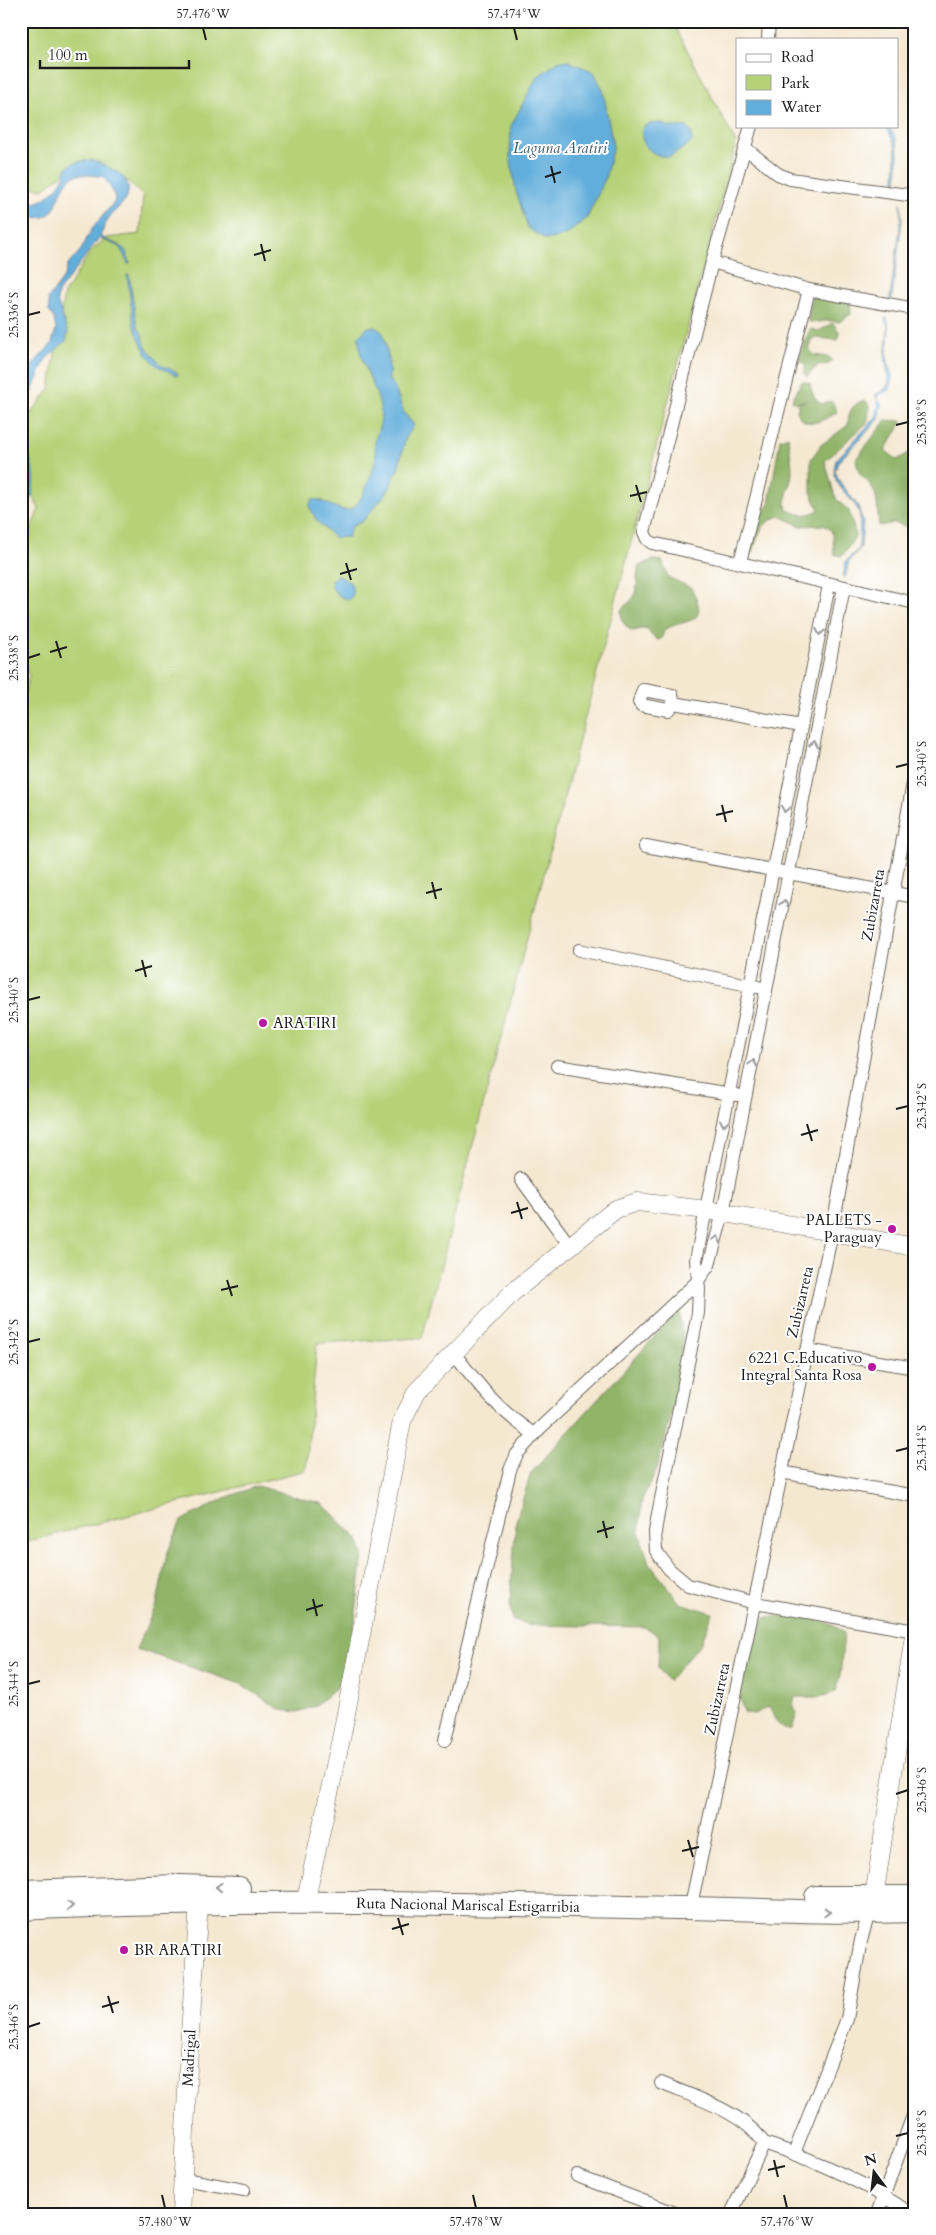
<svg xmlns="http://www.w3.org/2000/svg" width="936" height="2235" font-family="Cardo,serif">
<rect width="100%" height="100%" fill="#fff"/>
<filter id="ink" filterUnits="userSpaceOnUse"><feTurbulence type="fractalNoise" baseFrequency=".02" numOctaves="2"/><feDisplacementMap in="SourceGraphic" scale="10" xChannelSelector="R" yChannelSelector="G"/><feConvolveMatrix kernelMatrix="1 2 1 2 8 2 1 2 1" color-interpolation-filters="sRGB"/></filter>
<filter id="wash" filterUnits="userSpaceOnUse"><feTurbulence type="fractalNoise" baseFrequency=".0096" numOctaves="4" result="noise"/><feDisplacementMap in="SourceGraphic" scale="20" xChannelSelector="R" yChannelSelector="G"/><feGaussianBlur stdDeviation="1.12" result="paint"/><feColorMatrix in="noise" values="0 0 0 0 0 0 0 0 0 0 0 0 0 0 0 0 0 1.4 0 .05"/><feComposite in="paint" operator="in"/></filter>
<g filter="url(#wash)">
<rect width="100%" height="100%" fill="#f5e8d1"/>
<path fill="#b6d278" stroke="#69774a" d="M21,21H672L736,143L422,1338L317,1343L306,1470L21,1543V709L29,676L21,658V552L39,509L21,472V426L50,389L64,294L91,251L106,238L140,234L143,196L123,177L67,171L43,189L21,185Z"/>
<path fill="#90b468" stroke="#566842" d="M816,295L850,302L851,314L839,322C824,318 817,325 808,321L812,297Z
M833,323L840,333L838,340L818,338L811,339L809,348L813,355L829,357L832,360L829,364L818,365L807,377L804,374L806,366C804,363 799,360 800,355C801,351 808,332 811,329L819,331Z
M802,381L810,383C811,391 814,399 821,404L832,401L837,412C825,421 803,431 797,411L799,403L807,400L795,403L792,400Z
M865,400L870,407L867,423L825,461L834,493L837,500L849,511L856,536L842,556L834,554L833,537L831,530L824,525L801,526L780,516C760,522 758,536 753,553L745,556L750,540L759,526V517L769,504L780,439L788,436C789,449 794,467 791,480C788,491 784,499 787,510C800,515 806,517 819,510L811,492V459L821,445L848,425C848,413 852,403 865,400Z
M886,420L903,421L885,450L897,460L912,451L915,454V529L894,523L879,526C877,513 879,497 871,486C861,472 860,481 856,459Z
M653,560L662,561L668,577L691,588C713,627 683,618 664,630L662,638L658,640L651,635L647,628L632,631C623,625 621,620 621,610C625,606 630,602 633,598C640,590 635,576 639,566Z
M679,1310L683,1340L674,1405L657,1469L642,1499L639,1532L649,1563L680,1603L713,1613L701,1643L668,1681L658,1668L659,1636L645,1627L528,1625L512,1619L510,1603L516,1521L531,1473Z
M257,1486L323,1504L358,1539L363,1555L353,1637L339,1685L315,1706L298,1712L281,1710L241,1684L136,1649L157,1603L167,1554L181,1521L225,1498Z
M772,1616C795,1618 826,1616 844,1633L840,1676L835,1692L820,1697H795L793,1706L797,1713L792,1729H784L777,1723L769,1707L754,1714L745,1713C728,1685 753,1644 764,1618Z"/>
<path fill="#62aedb" stroke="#3f657c" d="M566,60L594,72L603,90L613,146L605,179L587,218L566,235L546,240L528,228L516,191L510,156L511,126L537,77L558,62Z
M662,123L669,127H687L691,132L692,142L670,157C655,158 637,145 643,127L649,124Z
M886,126C903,135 897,168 897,185L895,184L896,147Z
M92,160C106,165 139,178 125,200C120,208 111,213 107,221C104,226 103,231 100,236C116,247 125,240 130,264H128L120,247L99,238L58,293L57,301L68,333L66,341L46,359L31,393L21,402V390L34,363L51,345L56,330L54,319L49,311L48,299L64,277L68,265L81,250L92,229L115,201L114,193L104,177C99,176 80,174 77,175C51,183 66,233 21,213V198C34,214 59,189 64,176C66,172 64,169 69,166C75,161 84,161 92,160Z
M901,203L902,221L891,304H889L901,222Z
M127,275H129L137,326L142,334L146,347L160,364L178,373L177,376L156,365L145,352L134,326Z
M885,318H887C891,332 887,341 887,354C888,368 897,377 889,390L878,395V400L882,405H880L875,395L885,389L889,382L885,358L888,328Z
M368,327H376L383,333L389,360V380L394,386L404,413L414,425L405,440L398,469L388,491L363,521L351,527L348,537L335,538L317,521L309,506L312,500C325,497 339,515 351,509C362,504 376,466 376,454C376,450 374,447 375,443C376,434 381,426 381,417C381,388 357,365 359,336Z
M878,415L880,416L879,419L838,462L835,471L840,482L858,506L863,523L861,547L849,561L845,578L843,577L846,561L859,549L860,516C855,494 827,488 836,460Z
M21,439C37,464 38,495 21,519V504L25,496Z
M337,575L351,583L353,594L349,600C339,597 332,592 331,581Z"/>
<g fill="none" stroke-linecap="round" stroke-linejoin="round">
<path stroke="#62aedb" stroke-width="3" d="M877,419L880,404L878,402"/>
</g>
</g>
<g filter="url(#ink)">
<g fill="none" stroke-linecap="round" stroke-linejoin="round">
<g stroke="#68635b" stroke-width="14">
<path id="street" d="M768,39L769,21
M751,126L712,262L644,532L647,539L652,543L915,603
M745,148L778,174L790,179L915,196
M712,262L809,290L915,309
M740,562L809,290
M829,585L696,1260L699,1289L698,1313L658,1514L655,1532L656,1551L669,1569L688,1585L755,1603L915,1631
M643,690L672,695L674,703L668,710L641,705L639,702Z
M674,703L801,726
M646,846L915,897
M579,950L758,987
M557,1066L737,1095
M521,1179L570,1246
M806,1350L915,1368
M454,1353C479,1386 499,1411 534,1434
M781,1472L915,1496
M445,1740L510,1470L517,1454L540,1428L697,1282L709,1265L723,1213L844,587
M693,1896L832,1232L915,772
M661,2083C693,2097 744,2112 764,2143
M764,2143C815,2160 867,2183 911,2214
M794,2153L847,2019L861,1940L869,1913
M577,2176L678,2214
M184,2179L244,2190
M731,2214L764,2143
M877,2214L915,2110"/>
</g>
<g stroke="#68635b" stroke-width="19">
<path id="secondary" d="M874,1897L915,1629
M305,1904L342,1734L402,1421L417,1391L513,1292L616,1209L637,1202L707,1210L915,1247
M181,2214L189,2048L199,1903"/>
</g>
<g stroke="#68635b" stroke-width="24">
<path id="highway" d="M21,1891L179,1886L239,1888
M816,1897H909
M21,1909C242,1898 464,1904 686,1908C762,1909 838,1914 915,1911"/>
</g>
<use href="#street" stroke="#fff" stroke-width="12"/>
<use href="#secondary" stroke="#fff" stroke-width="18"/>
<use href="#highway" stroke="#fff" stroke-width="22"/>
</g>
<defs><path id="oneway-chevron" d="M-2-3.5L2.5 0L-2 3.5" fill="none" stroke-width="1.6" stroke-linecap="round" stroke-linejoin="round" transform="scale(1.25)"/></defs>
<g stroke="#999">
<use href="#oneway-chevron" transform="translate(820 632) rotate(101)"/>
<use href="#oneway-chevron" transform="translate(814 744) rotate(-79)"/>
<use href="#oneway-chevron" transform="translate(785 809) rotate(101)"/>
<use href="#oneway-chevron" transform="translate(784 903) rotate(-79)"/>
<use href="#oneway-chevron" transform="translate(753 1063) rotate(-79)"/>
<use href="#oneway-chevron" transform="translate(724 1123) rotate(101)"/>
<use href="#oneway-chevron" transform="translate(717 1239) rotate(-75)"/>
<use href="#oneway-chevron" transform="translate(219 1887) rotate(-178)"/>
<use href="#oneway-chevron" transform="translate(70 1906) rotate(-3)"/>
<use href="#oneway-chevron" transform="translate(827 1912) rotate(2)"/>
</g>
</g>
<path fill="none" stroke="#1c1c1c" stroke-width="2" d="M203,28L206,40M514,28L517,40M551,166L555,183M545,177L561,172M261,244L265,261M254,255L271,250M28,315L40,312M896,425L908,422M636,485L641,502M630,496L647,492M346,563L351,580M340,574L357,569M56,641L61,658M50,652L67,647M28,658L40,654M896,767L908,764M722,805L726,822M716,815L733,811M432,882L436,899M426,893L442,889M142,960L146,977M135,971L152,966M28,1000L40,997M896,1109L908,1106M807,1124L812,1141M801,1135L818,1130M517,1202L522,1219M511,1213L528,1208M227,1280L232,1296M221,1290L238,1286M28,1342L40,1339M896,1451L908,1448M603,1521L607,1538M597,1532L614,1527M313,1599L317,1616M306,1610L323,1605M28,1684L40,1681M896,1794L908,1790M688,1840L693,1857M682,1851L699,1847M398,1918L403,1935M392,1929L409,1924M108,1996L113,2013M102,2007L119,2002M28,2027L40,2023M896,2136L908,2133M774,2160L778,2177M768,2170L785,2166M162,2195L165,2208M473,2195L476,2208M784,2195L787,2208"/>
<g fill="#b5179e" stroke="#fff" stroke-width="2">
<circle cx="263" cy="1023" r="5"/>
<circle cx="892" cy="1229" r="5"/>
<circle cx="872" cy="1367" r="5"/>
<circle cx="124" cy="1950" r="5"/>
</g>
<g text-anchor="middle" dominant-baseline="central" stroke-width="4" stroke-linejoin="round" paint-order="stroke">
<g font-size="15" fill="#1c1c1c" stroke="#fff">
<text transform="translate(873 905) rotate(-80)">Zubizarreta</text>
<text transform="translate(800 1302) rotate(-77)">Zubizarreta</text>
<text transform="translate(717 1699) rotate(-78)">Zubizarreta</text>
<text transform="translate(468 1905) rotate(1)">Ruta Nacional Mariscal Estigarribia</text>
<text transform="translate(189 2058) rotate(-87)">Madrigal</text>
</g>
<g font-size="15" fill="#1c1c1c" stroke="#fff" text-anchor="start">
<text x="273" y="1023">ARATIRI</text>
<text x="882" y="1220" text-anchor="end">PALLETS -<tspan x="882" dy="17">Paraguay</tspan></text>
<text x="862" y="1358" text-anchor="end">6221 C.Educativo<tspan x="862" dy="17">Integral Santa Rosa</tspan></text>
<text x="134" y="1950">BR ARATIRI</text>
</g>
<g font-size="16" font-style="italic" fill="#3c5e72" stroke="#fff">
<text x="560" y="148">Laguna Aratiri</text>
</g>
</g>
<rect width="936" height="2235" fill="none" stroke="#fff" stroke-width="55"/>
<rect x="736" y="38" width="162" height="90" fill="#ffffff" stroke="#a4a4a4"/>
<rect x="746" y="54" width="25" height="8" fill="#ffffff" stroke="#a4a4a4"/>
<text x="781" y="62" font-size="15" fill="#1c1c1c">Road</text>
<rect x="746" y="75" width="25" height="15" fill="#b6d278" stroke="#a4a4a4"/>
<text x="781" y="88" font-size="15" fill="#1c1c1c">Park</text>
<rect x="746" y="100" width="25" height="15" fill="#62aedb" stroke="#a4a4a4"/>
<text x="781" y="112" font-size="15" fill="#1c1c1c">Water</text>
<g transform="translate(874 2172) rotate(345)" stroke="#ffffff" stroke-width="4" paint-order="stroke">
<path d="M0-4L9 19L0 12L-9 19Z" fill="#1c1c1c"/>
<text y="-8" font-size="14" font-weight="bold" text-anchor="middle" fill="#1c1c1c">N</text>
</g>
<path d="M40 60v8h149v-8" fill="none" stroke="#1c1c1c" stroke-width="2.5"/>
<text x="48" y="60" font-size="15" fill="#1c1c1c" stroke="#ffffff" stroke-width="4" paint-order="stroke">100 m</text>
<rect x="28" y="28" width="880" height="2180" fill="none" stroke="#1c1c1c" stroke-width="2"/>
<g font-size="12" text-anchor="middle" fill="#1c1c1c">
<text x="203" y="18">57.476°W</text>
<text x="514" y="18">57.474°W</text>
<text transform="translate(14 315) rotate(-90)" y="4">25.336°S</text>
<text transform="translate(922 422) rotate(-90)" y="4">25.338°S</text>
<text transform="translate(14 658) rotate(-90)" y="4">25.338°S</text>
<text transform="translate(922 764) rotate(-90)" y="4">25.340°S</text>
<text transform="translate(14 1000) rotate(-90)" y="4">25.340°S</text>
<text transform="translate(922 1106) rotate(-90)" y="4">25.342°S</text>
<text transform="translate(14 1342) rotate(-90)" y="4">25.342°S</text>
<text transform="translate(922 1448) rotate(-90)" y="4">25.344°S</text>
<text transform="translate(14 1684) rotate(-90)" y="4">25.344°S</text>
<text transform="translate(922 1790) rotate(-90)" y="4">25.346°S</text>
<text transform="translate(14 2027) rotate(-90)" y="4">25.346°S</text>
<text transform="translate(922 2133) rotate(-90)" y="4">25.348°S</text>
<text x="165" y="2226">57.480°W</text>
<text x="476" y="2226">57.478°W</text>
<text x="787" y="2226">57.476°W</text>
</g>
</svg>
